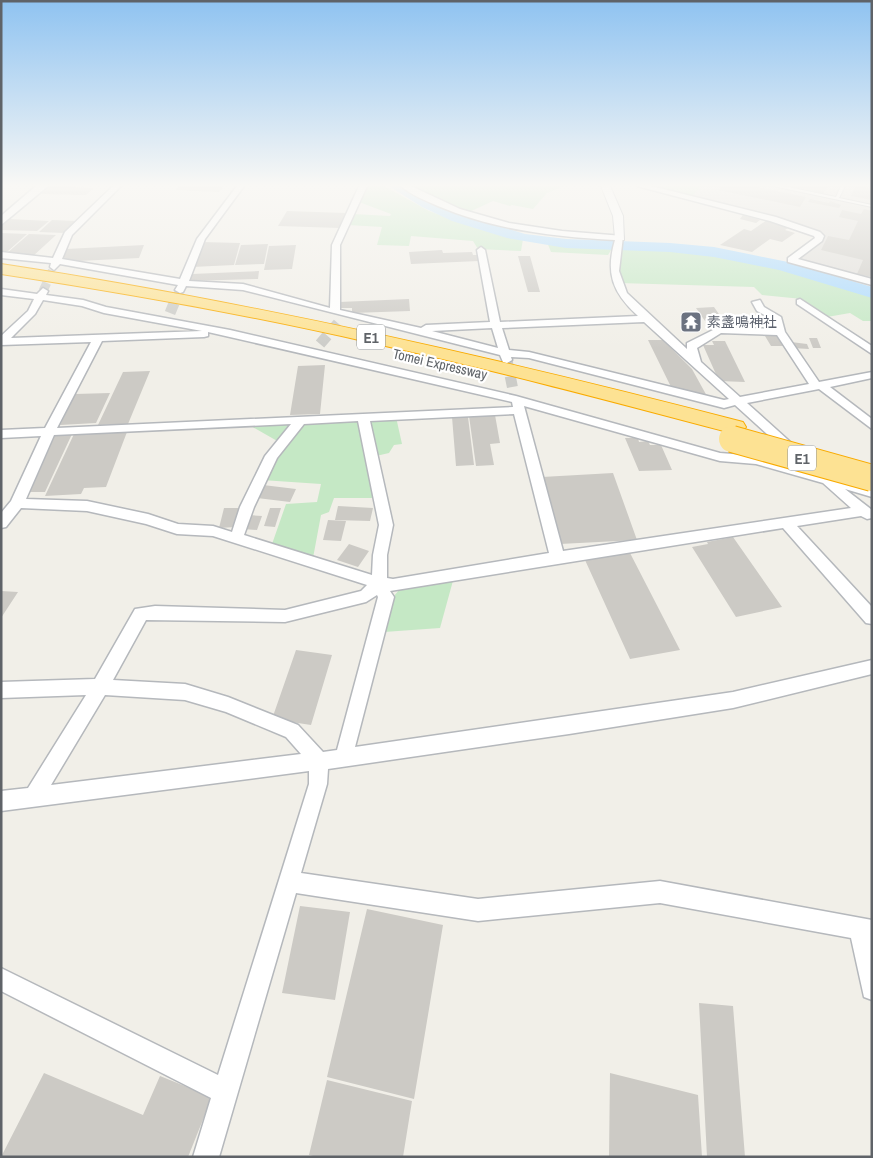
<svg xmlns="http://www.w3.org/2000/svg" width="873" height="1158" font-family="'Archivo Narrow','Noto Sans JP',sans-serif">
<rect width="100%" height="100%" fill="#f1efe8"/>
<path fill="#e0deda" d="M643,186H872V280L797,258L821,241L823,235L774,219Z"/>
<path fill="#c5e8c5" d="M365,186H384L429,211L479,229L523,239L521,251L478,249L473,241L411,236L409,246L377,245L382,227L348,225L353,214L390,216L391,214L359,202Z
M414,186H564L547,193L533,209L512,205L510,206L493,201L467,213Z
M643,186H701L690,199Z
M547,242L613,247L608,255L551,252Z
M621,247C710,249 789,268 872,297V321H863L850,313L827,317L802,299L762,295L754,287L619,283L617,278Z
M396,417L402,444L394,445L389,453L376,456L367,419Z
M360,419L377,498H334L329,512L321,515L313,558L271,547L286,504L317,502L321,484L262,480L301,422Z
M297,423L279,442L249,425Z
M454,577L440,628L384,632L394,596L399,590Z"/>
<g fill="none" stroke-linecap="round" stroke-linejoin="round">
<path fill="#aadaff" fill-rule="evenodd" d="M389,186H405L462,215L525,234L566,239L670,243L714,247L788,262L872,287V298L779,270L714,257L670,252L566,248L507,238L452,221L422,207Z"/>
</g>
<path fill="#cccac5" d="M49,186H57L94,188L86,195L41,194Z
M179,186H224L219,192L176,190Z
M721,186H752L806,197L800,207L718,190Z
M790,186H828L823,194Z
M856,186L872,188V200L851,196Z
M810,199L829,203L830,201L841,205L839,208L808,202Z
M864,209L872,211V277L857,274L863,260L821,250L828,236L849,240L858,221L839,217L842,210L861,214Z
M287,211L346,213L340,228L278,226Z
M743,215L760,220L756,223L740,219Z
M9,219L49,221L37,231L1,230V226Z
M52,220L77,221L65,233L39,232Z
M767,220L789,227L785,230L795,233L782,242L770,239L752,252L720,245L744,229L751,231Z
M1,233L27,234L8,251H1Z
M29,234L56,235L32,257L6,254Z
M201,242L240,243L234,265L192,267Z
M268,244L264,264L235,265L241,245Z
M144,245L139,258L58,262L66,249Z
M296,245L292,269L264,270L269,246Z
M442,250L443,253L472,252L473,255H477L479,261L411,264L409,252Z
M518,256H530L540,292H528Z
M259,271L258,279L189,281L192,274Z
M409,299L410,311L352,313V308H339V302Z
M714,307L723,320L705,321L696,308Z
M765,336H777L783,346H771Z
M809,338H817L821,348H813Z
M648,340H663L692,369L708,398L672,389Z
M712,341H725L745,382L719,381L703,345H714Z
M791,342L807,344L809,349L792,348Z
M325,365L320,414L290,415L298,366Z
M150,371L128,424L98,425L123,372Z
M110,393L96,423L60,425L75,394Z
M495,415L500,443L490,444L494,465L476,466L469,416Z
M452,417H468L474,465L456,466Z
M127,432L106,487L84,488L81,494L45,496L74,434Z
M72,434L45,492H25L54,435Z
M625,438H638L639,442L648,441L650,445H661L672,470L639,471Z
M613,473L637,540L560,544L542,477Z
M263,485L296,489L290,502L257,498Z
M338,506L373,508L370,521L335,520Z
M224,508H241L236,527L219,528Z
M270,508H281L275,527L264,526Z
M248,515L262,516L257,530L243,529Z
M328,520L346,521L341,541L323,540Z
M733,537L782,607L736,617L692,547L708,544L707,542Z
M349,544L369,551L358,567L337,560Z
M630,553L680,650L630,659L585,560Z
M1,591L18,592L1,618Z
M296,650L332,655L311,725L272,719Z
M300,906L350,912L335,1000L282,993Z
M367,909L443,925L414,1099L327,1077Z
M699,1003L733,1006L745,1157H707Z
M44,1073L143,1115L160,1076L212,1097L188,1157H1Z
M610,1073L698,1095L702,1157H609Z
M327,1080L412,1101L403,1157H317L309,1155Z"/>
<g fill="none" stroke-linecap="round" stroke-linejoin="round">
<path stroke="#ccccc8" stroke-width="9" stroke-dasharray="9 4.5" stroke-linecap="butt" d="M43,291L54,267
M177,298L179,292"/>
<path stroke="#ccccc8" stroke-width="11" stroke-dasharray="11 5.5" stroke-linecap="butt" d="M170,313L177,296
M320,344L340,321
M507,360L513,390"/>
<g stroke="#b5b8bc" stroke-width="2">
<path id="service" d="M773,186H783L836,197L841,186H845L839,198L872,205V207Z"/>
</g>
<g stroke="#b5b8bc" stroke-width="3">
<path id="minor" d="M113,186H121L72,235L62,259L180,279L197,239L237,186H244L205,239L189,281L243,284L330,308L332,245L359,186H367L340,245V310L421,328L426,325L490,322L477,250L481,247L485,250L500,322L638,316C613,293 605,274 615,240C554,237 495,230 438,206C426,201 411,195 401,186H411L460,209L509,223L562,231L623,236L619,271L627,293L687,349V343L719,327L775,329L772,319L757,311L752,302L760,300L764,307L781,317L785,332L819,382L872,372V378L830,387L872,419V429L819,389L747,403L797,448L799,451L797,454H789L735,405L724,408L529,358L511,357L512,360L507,363L503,362L500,355L243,290L186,286L183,292L180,293L175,290L178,285L60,264L54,270L50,267L51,263L1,258V252L53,258L65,232ZM644,322L729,399L724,400L529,352L509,350L502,328ZM492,328L498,348L432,331ZM721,333L777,335L809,384L740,397L701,362L697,348Z
M637,186H651L776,217L820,232L824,236L822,241L798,259L872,279V285L788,262V258L815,238L814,236L770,221Z
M43,288L48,291L46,295L83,300L106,307L230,330L516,396L720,453L756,456L872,487V497L845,489L872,510V518L867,519L861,516L797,526L872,607V624L866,623L783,528L390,591L394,597L355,747L733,692L872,660V674L733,708L569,734L328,769L327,784L301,873L478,899L660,881L872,920V1000L864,997L851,938L660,903L478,921L296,893L219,1157H193L211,1098L1,991V968L218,1075L309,784V771L1,811V791L28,788L86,695L1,698V682L95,679L135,609L155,606L285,610L361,591L367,585L213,536L177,534L146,524L87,511L21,508L6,527L1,528V513L11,501L41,436L1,438V430L45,428L91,342L1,345V336L28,311L34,299L1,295V289L37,294ZM43,300L82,306L104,313L202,331L11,338L35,314ZM208,332L512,402L513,407L57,428L102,341L204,337L208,336ZM524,406L720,461L756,464L823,483L851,508L563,551ZM514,414L549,553L393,579L387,578V555L393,525L370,421ZM358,421L379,525L373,555L372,575L244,535L254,507L277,458L304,424ZM291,424L265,456L240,507L232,532L213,526L178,524L148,514L87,501L26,499L54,435ZM377,595L378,597L337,750L323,752L298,725L228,697L185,684L113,680L146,620L285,622L366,602ZM105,695L185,700L226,712L286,737L301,754L51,785Z
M800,299L872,346V354L797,304V300Z"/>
</g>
<g stroke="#b5b8bc" stroke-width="2">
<path id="tertiary" d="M601,186H610L623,216L624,240H616L615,238L613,216Z"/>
</g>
<g stroke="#b6babf" stroke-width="3">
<path id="secondary" d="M36,186H48L1,225V216Z"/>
</g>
<g stroke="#f9ab00" stroke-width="2">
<path id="motorway" d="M1,264C252,302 498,358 743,422L746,427L743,432L735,434C614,402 494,370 372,343C250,315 126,293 1,274Z"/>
</g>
<use href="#service" fill="#fff" fill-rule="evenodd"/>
<use href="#minor" fill="#fff" fill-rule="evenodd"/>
<use href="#tertiary" fill="#fff" fill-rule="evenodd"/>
<use href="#secondary" fill="#fff" fill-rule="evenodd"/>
<use href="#motorway" fill="#fde293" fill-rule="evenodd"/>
<g stroke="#f9ab00" stroke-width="22" stroke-linecap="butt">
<path id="motorway-bridge-far1" d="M732,439L734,440"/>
</g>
<g stroke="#f9ab00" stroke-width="28" stroke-linecap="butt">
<path id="motorway-bridge" d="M732,439L872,478"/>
</g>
<use href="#motorway-bridge-far1" stroke="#fde293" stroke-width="20"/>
<use href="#motorway-bridge" stroke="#fde293" stroke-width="26"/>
</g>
<linearGradient id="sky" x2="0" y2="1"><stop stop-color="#8fc3f1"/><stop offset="0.53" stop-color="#f9f8f5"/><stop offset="1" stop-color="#f9f8f5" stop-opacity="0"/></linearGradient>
<rect width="873" height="349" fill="url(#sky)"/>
<defs>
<g id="temple-square" transform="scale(1.125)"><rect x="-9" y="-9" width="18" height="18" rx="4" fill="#6b7280" stroke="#fff"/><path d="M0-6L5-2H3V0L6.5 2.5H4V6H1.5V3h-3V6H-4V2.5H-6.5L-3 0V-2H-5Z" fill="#fff"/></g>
</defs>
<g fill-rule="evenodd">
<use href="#temple-square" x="691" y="322"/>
</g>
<g text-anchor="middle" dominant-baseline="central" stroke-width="4.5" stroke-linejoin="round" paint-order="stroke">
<g font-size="14" fill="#5b616d" stroke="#fff" text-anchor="start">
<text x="707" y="322">素盞鳴神社</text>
</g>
<g font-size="14" fill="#5f6368" stroke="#fff">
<text transform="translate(440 364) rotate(13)">Tomei Expressway</text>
</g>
<g fill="#fff" stroke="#8f9295" stroke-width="1">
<rect x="357" y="324.5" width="28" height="25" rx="4"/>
<rect x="788" y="445.5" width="28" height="25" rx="4"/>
</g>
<g font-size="15" font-weight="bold" fill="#5f6368">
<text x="371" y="337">E1</text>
<text x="802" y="458">E1</text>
</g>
</g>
<rect width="873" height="1158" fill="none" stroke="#5f6368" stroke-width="5"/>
</svg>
